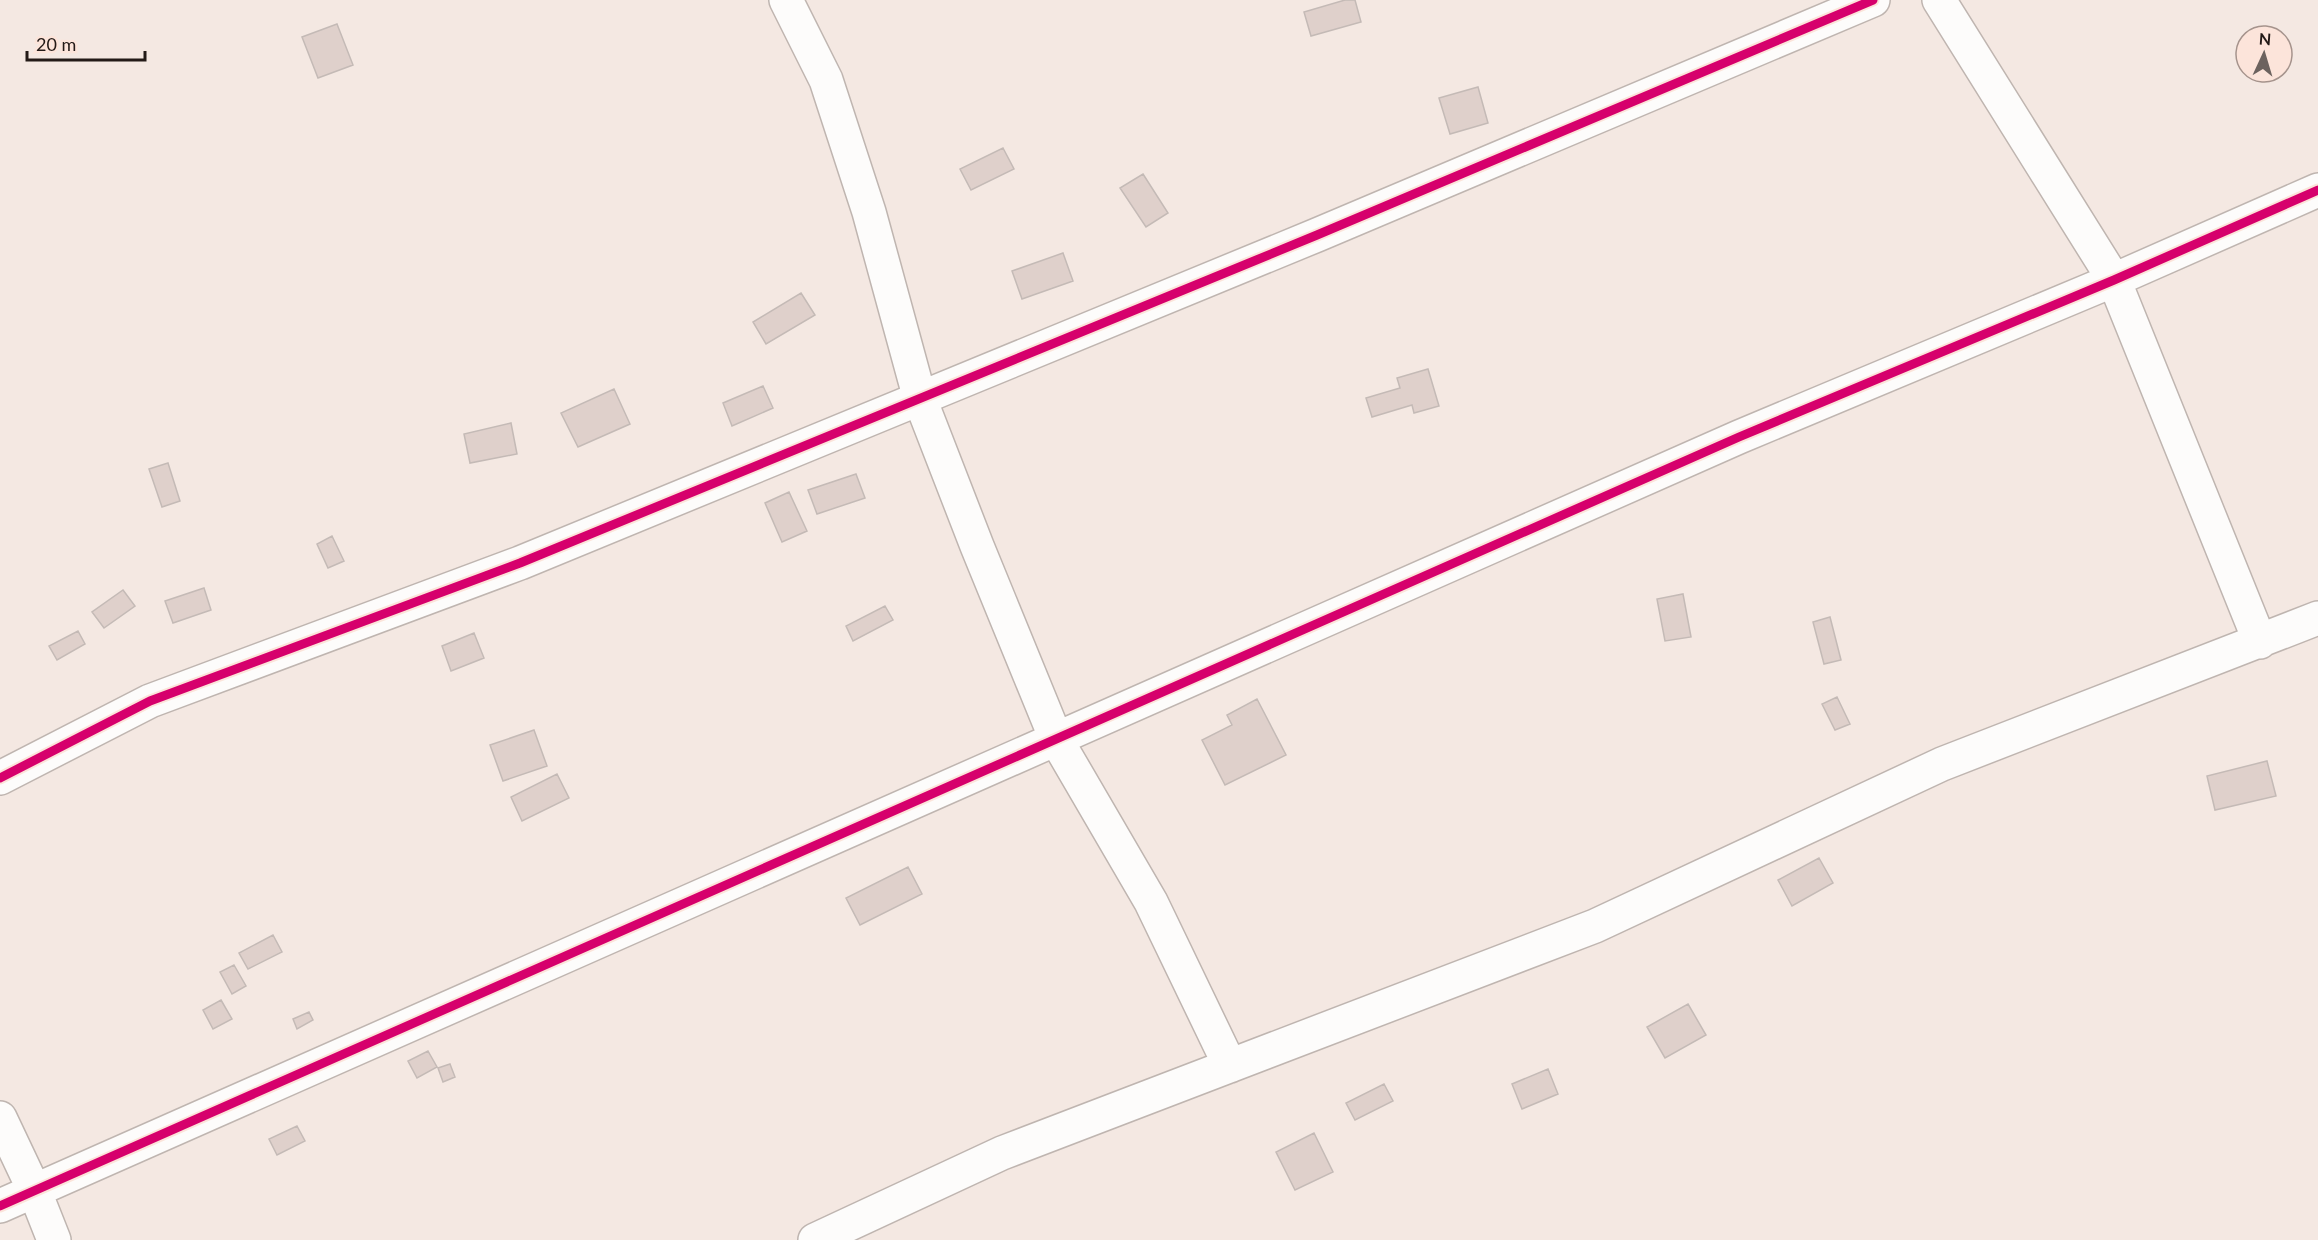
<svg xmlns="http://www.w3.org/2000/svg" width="2318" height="1240" font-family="Lato,sans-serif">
<rect width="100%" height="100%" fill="#f4e8e2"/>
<path fill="#dfd0cb" stroke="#c4bab6" stroke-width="1.5" d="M1345,0H1355L1361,22L1311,36L1304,12Z
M337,24L353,65L318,78L302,37Z
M1478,87L1488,123L1450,134L1439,98Z
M1003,148L1014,169L971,190L960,169Z
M1143,174L1168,213L1146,227L1120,188Z
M1063,253L1073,281L1022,299L1012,271Z
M801,293L815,315L766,344L753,322Z
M1428,369L1439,406L1414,413L1412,405L1372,417L1366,398L1400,388L1397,378Z
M763,386L773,408L732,426L723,403Z
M614,389L630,424L578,447L561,413Z
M511,423L517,454L470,463L464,434Z
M168,463L180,501L162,507L149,469Z
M856,474L865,498L817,514L808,490Z
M789,492L807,531L782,542L765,503Z
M332,536L344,561L328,568L317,544Z
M204,588L211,610L173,623L165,601Z
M123,590L135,606L104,628L92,612Z
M1683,594L1691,637L1665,641L1657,599Z
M885,606L893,620L853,641L846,626Z
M1830,617L1841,660L1824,664L1813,622Z
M78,631L85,644L57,660L49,646Z
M474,633L484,658L451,671L442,646Z
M1837,697L1850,724L1835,730L1822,704Z
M1257,699L1286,755L1225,785L1202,740L1232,725L1227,715Z
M534,730L547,766L503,781L490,745Z
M2267,761L2276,796L2215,810L2207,776Z
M557,774L569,798L522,821L511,797Z
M1819,858L1833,883L1792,906L1778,880Z
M908,867L922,894L860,925L846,898Z
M273,935L282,952L248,969L239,953Z
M234,965L246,986L232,994L220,972Z
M221,1000L232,1019L213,1029L203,1010Z
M1688,1004L1706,1035L1665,1058L1647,1027Z
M309,1012L313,1020L297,1029L293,1019Z
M428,1051L437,1067L417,1078L408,1061Z
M450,1064L455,1077L443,1082L438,1068Z
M1548,1069L1558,1094L1522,1109L1512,1084Z
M1384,1084L1393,1101L1355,1120L1346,1103Z
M297,1126L305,1141L277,1155L269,1139Z
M1314,1133L1333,1172L1295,1190L1276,1152Z"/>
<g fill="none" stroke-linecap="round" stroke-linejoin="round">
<g stroke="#bfb5b0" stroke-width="36">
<path id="street" d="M786,0L826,80L869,212L920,399L977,546L1056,739L1151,902L1230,1066
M1939,0L2114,280L2260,642
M0,778L150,701L520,563L1317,235L1873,0
M0,1118L35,1192L54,1240
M0,1206L1739,437L2114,280L2318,190
M815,1240L1002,1153L1595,926L1942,764L2318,618"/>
</g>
<use href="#street" stroke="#fdfcfb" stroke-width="33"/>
<g stroke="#fce4da" stroke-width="13">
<path id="cycleway" d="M0,778L150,701L520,563L1317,235L1873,0
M0,1206L1739,437L2114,280L2318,190"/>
</g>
<use href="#cycleway" stroke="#d6006c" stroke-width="9"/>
</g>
<g transform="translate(2264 54) rotate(4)"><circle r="28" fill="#fce4da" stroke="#a5938c" stroke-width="1.5"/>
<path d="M0-4.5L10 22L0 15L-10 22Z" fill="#6c625e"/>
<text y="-9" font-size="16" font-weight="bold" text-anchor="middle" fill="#231a17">N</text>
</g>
<path d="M27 51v9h118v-9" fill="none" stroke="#231a17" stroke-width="3"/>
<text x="36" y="51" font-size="18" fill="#231a17" stroke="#fce4da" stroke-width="4.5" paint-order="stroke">20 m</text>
</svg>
